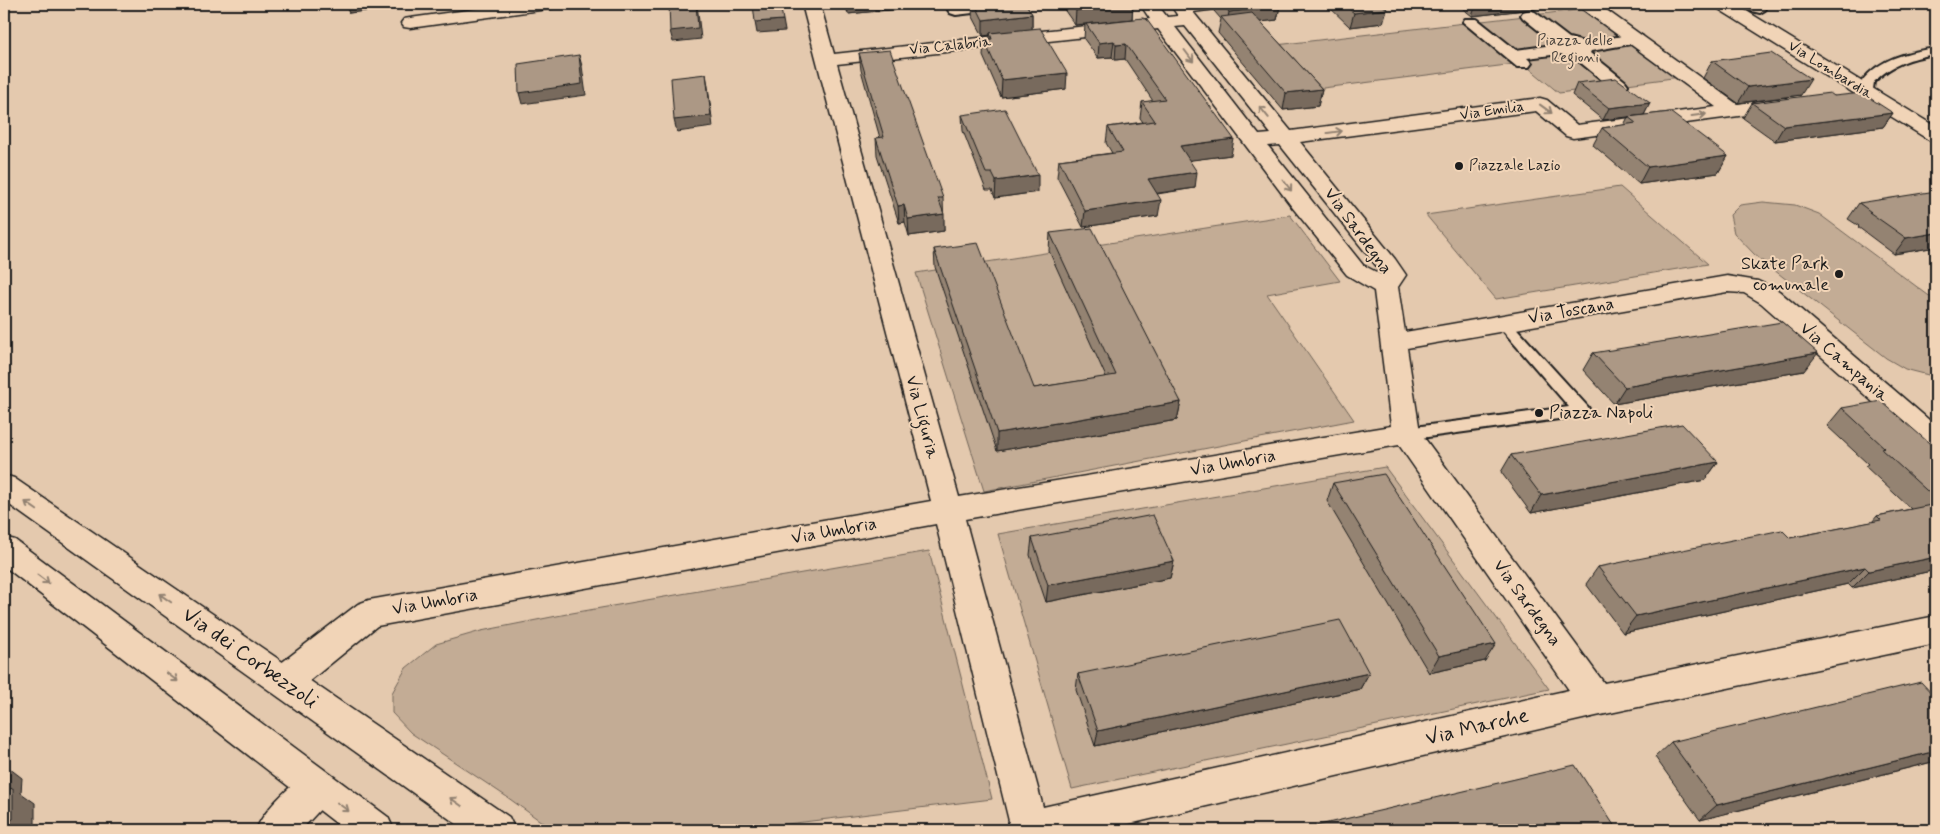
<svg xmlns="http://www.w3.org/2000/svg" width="1940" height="834" font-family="Mynerve,sans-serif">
<rect width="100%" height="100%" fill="#e4c9ae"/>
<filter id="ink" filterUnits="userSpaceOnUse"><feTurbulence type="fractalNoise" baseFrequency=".02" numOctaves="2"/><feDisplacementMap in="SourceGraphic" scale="10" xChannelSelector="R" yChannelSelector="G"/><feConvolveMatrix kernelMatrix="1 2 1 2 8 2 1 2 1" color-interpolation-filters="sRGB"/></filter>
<g filter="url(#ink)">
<path fill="#c3ac95" stroke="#706458" d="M1585,9L1680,77L1559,93L1523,63L1315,89L1276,45Z
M1620,187L1708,264L1496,299L1426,215Z
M1763,202L1795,205L1819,214L1936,301V377L1905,369L1886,358L1755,255L1734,233L1730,215L1740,205Z
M1290,215L1340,281L1267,294L1354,420L984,491L916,273Z
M1385,467L1549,689L1072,789L998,534Z
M929,551L992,799L738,830H553L507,797L411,733L392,713V693L406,668L436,644L481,631L572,613Z"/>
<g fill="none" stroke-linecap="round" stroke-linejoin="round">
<g stroke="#1c1c1c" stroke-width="4">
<path id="service" d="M1730,4H1747L1764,8L1765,10L1760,13L1731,6Z
M1936,48V54C1911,58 1892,64 1874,82L1872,96H1864L1862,81C1880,58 1909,52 1936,48Z
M1504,318L1509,320L1588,407L1590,411L1588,415L1406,440L1400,438L1398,434L1400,430L1406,428L1569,407L1499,326L1497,323L1499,320Z"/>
</g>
<g stroke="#1c1c1c" stroke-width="4">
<path id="pedestrian" d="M969,4H1015L1013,7L1007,9L956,15L950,13L948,10L950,7Z
M1529,10L1535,12L1569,38L1584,42L1636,34L1642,36L1644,39L1642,42L1591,51L1590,53L1625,81L1628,85L1625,89L1619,90L1613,89L1575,58L1560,54L1527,58L1532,63L1529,67H1517L1463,22L1465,19H1477L1516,50L1553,45L1554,43L1523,18L1521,15L1523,12Z"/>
</g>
<g stroke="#1c1c1c" stroke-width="3">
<path id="minor" d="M511,4H556L553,8L547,9L410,28L404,27L401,23L404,19L410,18Z
M802,4H820L834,54L1150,19L1140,4H1157L1167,17L1178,16L1170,4H1225L1223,8L1193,12L1291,131L1540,98L1547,100L1577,125L1716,107L1581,8L1579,4H1598L1737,104L1784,98L1791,100L1794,104L1791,108L1784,110L1573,138L1566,136L1536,111L1300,142L1395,259L1406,275L1398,287L1405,332L1727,276L1758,281L1779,291L1936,426V452L1926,449L1761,303L1744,293L1727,292L1407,348L1420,432L1604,683L1936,616V644L1596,716L1103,830H1005L1009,821L936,524L377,626L296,692L284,696L272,692L267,681L272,670L358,604L369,600L931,501ZM1185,26L1271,134L1259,135L1175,27ZM1158,29L1292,207L1347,275L1374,291L1391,426L959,497L837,64ZM1280,145L1378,268L1382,275L1363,265L1268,146ZM1399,445L1569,690L1043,807L965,519Z
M1714,4H1735L1936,127V142L1929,140L1717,8Z
M317,769L330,775L335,787L330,799L301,830H256C264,809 296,778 317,769Z"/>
</g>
<g stroke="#1c1c1c" stroke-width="3">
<path id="secondary" d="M4,475L14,478L509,817L515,830H465L4,501Z
M4,537L15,540L388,817L394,830H345L4,566Z"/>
</g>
<use href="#service" fill="#f1d4b7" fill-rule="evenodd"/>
<use href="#pedestrian" fill="#f1d4b7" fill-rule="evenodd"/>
<use href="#minor" fill="#f1d4b7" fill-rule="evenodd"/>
<use href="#secondary" fill="#f1d4b7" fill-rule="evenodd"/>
</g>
<path fill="#948372" stroke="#1c1c1c" d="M317,4H422L349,13L346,5L318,6Z
M845,4H948L848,14Z
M973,4H1026L1032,14V29L1066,89L1001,97L983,56L984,40L990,39V35L983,36L972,15Z
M1063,4H1133L1132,19L1231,155L1190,160L1195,188L1157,194L1158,216L1083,227L1057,177L1059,160L1112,153L1106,143L1108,127L1143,122L1140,118L1142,102L1153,101L1125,59L1115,60L1112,57L1098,58L1084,39L1085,24L1075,25L1063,8Z
M1215,4H1278L1280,6L1277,20L1260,22L1322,89L1318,106L1283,110L1218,33L1221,19L1214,11Z
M1326,4H1381L1383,23L1350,27Z
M1457,4H1577L1472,16Z
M859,53L943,198L944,231L909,236L905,222L899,223L877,155L876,138H880L861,70Z
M1712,61L1801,95L1738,103L1703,78Z
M1577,83L1650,103L1644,115L1603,120L1572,95Z
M1834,96L1893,113L1883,127L1775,141L1743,118L1752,103Z
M962,115L1038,192L995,198L992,190H986L963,131Z
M1628,117L1728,156L1718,173L1639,184L1593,145L1602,128L1624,125Z
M1859,203L1936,247L1894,254L1858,227L1859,226L1848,219Z
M1050,233L1181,402L1177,420L997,451L935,267L934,249L1034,388L1106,377L1049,251Z
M1593,353L1804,371L1614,404L1583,370Z
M1842,408L1936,449V570L1852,588L1848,584L1623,633L1586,584L1598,567L1790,538L1872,522L1877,516L1911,509L1865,466L1868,464L1827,426Z
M1511,455L1718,462L1705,480L1531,513L1501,472Z
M1333,483L1485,661L1429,673L1327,501Z
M1032,538L1174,561L1170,578L1046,602L1030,555Z
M1369,673L1360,689L1095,746L1076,690L1078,674Z
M1936,698V761L1700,820L1655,757L1671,742Z"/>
<path fill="#786a5d" stroke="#1c1c1c" d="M345,4H422L349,13Z
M696,4H697L701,39L673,42L670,31Z
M847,4H948L848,14Z
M1133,4L1132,19L1075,25L1076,10Z
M1488,4H1577L1472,16L1476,5Z
M1280,6L1277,20L1229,26L1227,24L1229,12Z
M1387,9L1383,23L1350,27L1354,13Z
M1032,14V30L990,33V35L983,36V20Z
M783,20L785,31L757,33L755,22Z
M1114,41L1112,57L1098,58L1099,43Z
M1126,44L1125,59L1115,60L1116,45Z
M579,55L582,66L586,95L522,104L519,93Z
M1067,73L1066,89L1001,97L1002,80Z
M706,74L708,86L713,127L677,132L674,120Z
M1811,79L1801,95L1738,103L1748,87Z
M1322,89L1318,106L1283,110L1286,93Z
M1650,103L1644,115L1603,120L1609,108Z
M1893,113L1883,127L1775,141L1784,126Z
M1234,139L1231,155L1177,162L1180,146Z
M1728,156L1718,173L1639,184L1648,167Z
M1197,172L1195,188L1145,195L1148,179Z
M1038,175V192L995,198L996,181Z
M1161,200L1158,216L1083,227L1085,211Z
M904,205L905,222L899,223L898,206Z
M944,214V231L909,236L908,219Z
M1936,233V247L1894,254L1906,238Z
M1818,353L1804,371L1614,404L1625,387Z
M1181,402L1177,420L997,451V433Z
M1718,462L1705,480L1531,513L1541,495Z
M1936,557V570L1852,588L1869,571Z
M1174,561L1170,578L1046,602L1048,585Z
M1865,567L1848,584L1623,633L1636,616Z
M1496,644L1485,661L1429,673L1439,656Z
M1369,673L1360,689L1095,746L1098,731Z
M1936,751V761L1700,820L1717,805Z
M4,758H5V765L22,778L21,793L35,803V830H4Z"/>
<path fill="#ac9885" stroke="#1c1c1c" d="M669,4H696L698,28L670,31Z
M753,4H780L783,20L755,22Z
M975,4H1026L1032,14L983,20Z
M1072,4H1131L1076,10Z
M1222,4H1278L1280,6L1229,12Z
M1343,4H1381L1387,9L1354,13Z
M1474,4H1488L1476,5Z
M1252,13L1322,89L1286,93L1221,17Z
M1143,18L1147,20L1234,139L1180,146L1197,172L1148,179L1161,200L1085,211L1059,160L1123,152L1108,127L1155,121L1142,102L1165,99L1126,44L1116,45L1114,41L1099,43L1086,24Z
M1040,28L1067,73L1002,80L984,40L992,39L990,33Z
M890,50L943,198H938L944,214L908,219L904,205L898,206L876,138L884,137L859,53Z
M1771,53L1811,79L1748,87L1712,61Z
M579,55L582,84L519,93L518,64Z
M706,74L711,116L674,120L671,78Z
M1616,78L1650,103L1609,108L1577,83Z
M1830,93L1834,96L1862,93L1893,113L1784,126L1752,103Z
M1005,109L1038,175L996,181L992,173H986L962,115Z
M1670,112L1728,156L1648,167L1602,128L1636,123L1628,117Z
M1936,191V233L1906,238L1869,212H1871L1859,203Z
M1092,228L1181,402L997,433L934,249L978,243L1034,388L1116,375L1050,233Z
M1782,322L1818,353L1625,387L1593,353Z
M1881,401L1936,449V499L1881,449L1885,448L1842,408Z
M1682,424L1718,462L1541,495L1511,455Z
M1384,474L1496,644L1439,656L1333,483Z
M1936,504V557L1869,571L1865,567L1636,616L1598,567L1782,530L1790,538L1881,520L1877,516Z
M1153,515L1174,561L1048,585L1032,538Z
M1340,620L1369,673L1098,731L1078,674Z
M1921,682L1936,698V751L1717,805L1671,742Z
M1575,765L1617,830H1298Z
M13,788V819L4,823V791Z"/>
<defs><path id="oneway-shaft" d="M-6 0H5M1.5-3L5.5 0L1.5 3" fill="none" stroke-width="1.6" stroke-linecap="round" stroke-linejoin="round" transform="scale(1.25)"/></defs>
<g stroke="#918171">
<use href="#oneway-shaft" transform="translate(1189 56) rotate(53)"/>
<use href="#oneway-shaft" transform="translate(1546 109) rotate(36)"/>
<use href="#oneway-shaft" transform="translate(1264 112) rotate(-129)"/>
<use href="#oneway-shaft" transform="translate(1699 115) rotate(-7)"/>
<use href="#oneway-shaft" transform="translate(1335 132) rotate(-8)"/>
<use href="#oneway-shaft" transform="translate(1287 185) rotate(53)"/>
<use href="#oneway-shaft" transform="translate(31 506) rotate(-145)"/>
<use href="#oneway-shaft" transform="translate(43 579) rotate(37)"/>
<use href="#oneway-shaft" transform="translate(165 598) rotate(-145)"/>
<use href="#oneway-shaft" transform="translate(172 677) rotate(37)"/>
<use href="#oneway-shaft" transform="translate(456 802) rotate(-145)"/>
<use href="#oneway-shaft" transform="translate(343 807) rotate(37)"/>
</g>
</g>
<g fill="#1c1c1c" stroke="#f1d4b7" stroke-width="2">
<circle cx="1459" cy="166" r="5"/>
<circle cx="1839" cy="274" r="5"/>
<circle cx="1539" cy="413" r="5"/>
</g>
<g text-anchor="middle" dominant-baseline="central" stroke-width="4" stroke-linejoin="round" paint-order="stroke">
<g font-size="15" fill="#46403a" stroke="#f1d4b7">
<text x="1575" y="41">Piazza delle<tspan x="1575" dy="17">Regioni</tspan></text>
</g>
<g font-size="15" fill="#1c1c1c" stroke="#f1d4b7">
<text transform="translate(950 46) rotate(-6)">Via Calabria</text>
<text transform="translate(1830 70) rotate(32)">Via Lombardia</text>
<text transform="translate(1492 111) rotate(-8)">Via Emilia</text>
</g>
<g font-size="15" fill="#1c1c1c" stroke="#f1d4b7" text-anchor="start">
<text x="1469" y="166">Piazzale Lazio</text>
</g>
<g font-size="18" fill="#1c1c1c" stroke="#f1d4b7">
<text transform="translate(1358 231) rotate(54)">Via Sardegna</text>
<text transform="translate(1571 311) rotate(-10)">Via Toscana</text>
<text transform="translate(1844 362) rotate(41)">Via Campania</text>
<text transform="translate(922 417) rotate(75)">Via Liguria</text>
<text transform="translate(1233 463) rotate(-10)">Via Umbria</text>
<text transform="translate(834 531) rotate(-10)">Via Umbria</text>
<text transform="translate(435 602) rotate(-10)">Via Umbria</text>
<text transform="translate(1527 603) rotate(54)">Via Sardegna</text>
</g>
<g font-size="18" fill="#1c1c1c" stroke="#f1d4b7" text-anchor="end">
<text x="1829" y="264">Skate Park<tspan x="1829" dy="21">comunale</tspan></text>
<text x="1549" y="413" text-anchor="start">Piazza Napoli</text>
</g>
<g font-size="21" fill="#1c1c1c" stroke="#f1d4b7">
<text transform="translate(250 658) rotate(35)">Via dei Corbezzoli</text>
<text transform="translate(1477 727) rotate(-13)">Via Marche</text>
</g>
</g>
<rect width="1940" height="834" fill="none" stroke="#f1d4b7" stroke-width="20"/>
<rect x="10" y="10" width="1920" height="814" fill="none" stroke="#1c1c1c" stroke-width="2" filter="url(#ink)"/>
</svg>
